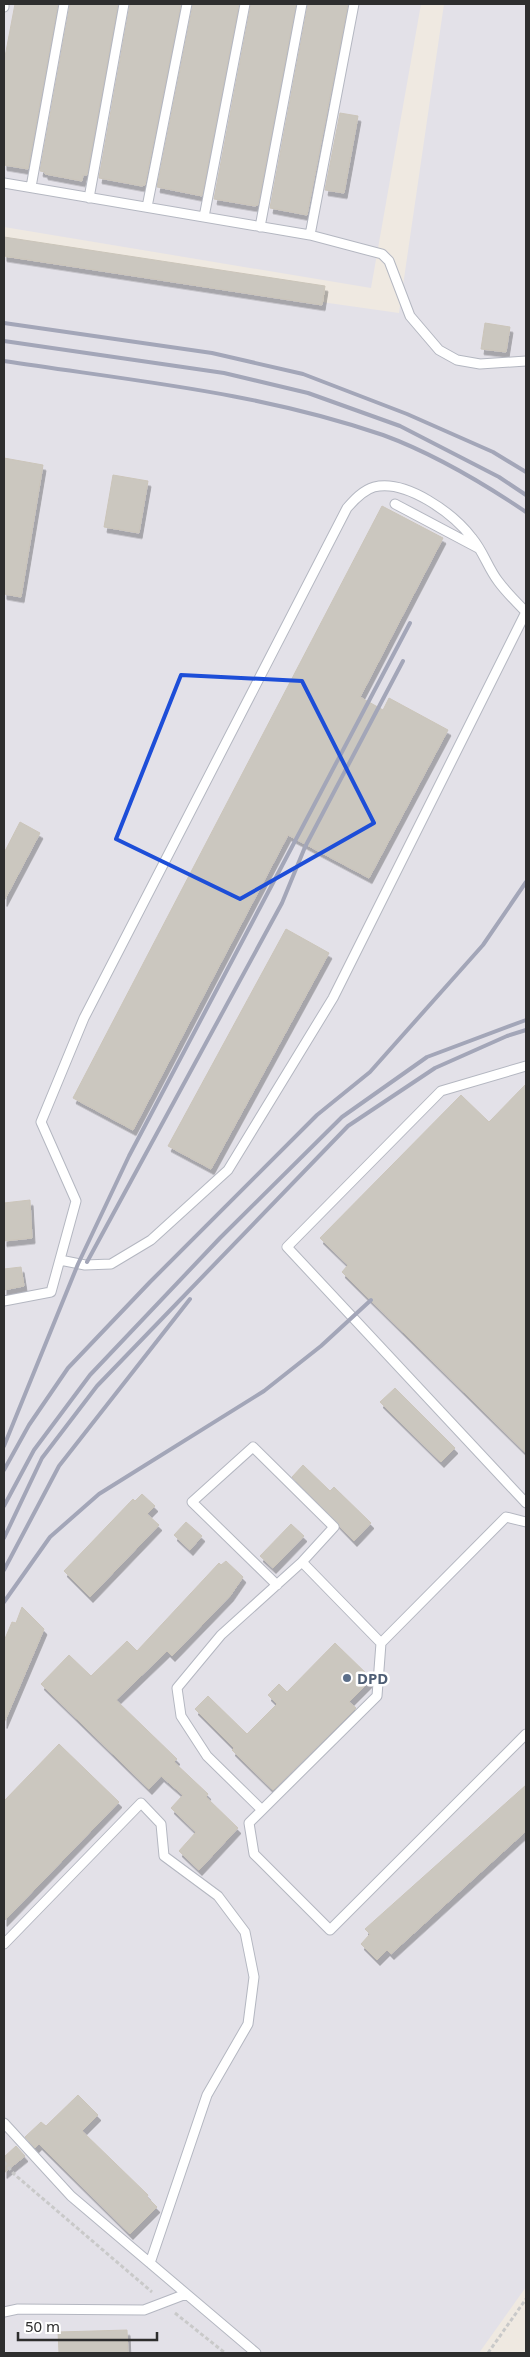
<svg xmlns="http://www.w3.org/2000/svg" width="530" height="2357" font-family="'Noto Sans',sans-serif">
<defs>
<filter id="shadow"><feDropShadow dx="3" dy="5.5" stdDeviation="0" flood-color="#0004"/></filter>
</defs>
<rect width="100%" height="100%" fill="#efe9e1"/>
<path fill="#e3e1e8" d="M4,4H421L371,288L4,227Z
M444,4H526V2287L479,2353H4V257L399,313Z"/>
<path fill="#cbc7bf" stroke="#cbc5ba" filter="url(#shadow)" d="M15,4H58L28,169L4,165V62Z
M70,4H118L87,175H83L82,181L45,174V172L40,171Z
M130,4H181L145,185L142,186L99,178Z
M193,4H239L202,196L157,187Z
M251,4H296L258,205L255,206L214,199Z
M308,4H348L307,215L270,208Z
M340,113L358,116L344,193L325,190Z
M4,237L325,286L322,305L4,256Z
M485,323L510,327L506,352L481,349Z
M4,458L43,465L21,597L4,594Z
M113,475L148,481L139,533L104,527Z
M382,506L443,538L360,697L383,710L389,698L448,730L369,878L288,835L133,1130L73,1098Z
M20,822L40,833L4,901V853Z
M286,929L329,953L211,1169L168,1146Z
M526,1084V1453L342,1272L348,1265L320,1238L461,1095L489,1122Z
M30,1200L32,1238L4,1241V1203Z
M21,1267L24,1286L4,1290V1269Z
M395,1388L455,1448L441,1462L380,1402Z
M303,1465L330,1491L334,1487L371,1523L354,1541L292,1477Z
M142,1494L155,1506L147,1514L159,1525L90,1597L64,1571L133,1499L135,1501Z
M186,1522L202,1536L190,1550L174,1535Z
M291,1524L304,1536L273,1568L260,1556Z
M226,1561L243,1577L230,1596L172,1656L167,1651L116,1700L177,1759L174,1762L208,1794L206,1797L238,1828L199,1870L179,1851L196,1832L171,1808L183,1795L161,1776L149,1789L41,1684L69,1655L91,1676L127,1641L137,1651L219,1563L221,1565Z
M22,1607L44,1629L4,1723V1641L12,1622L16,1623Z
M335,1643L372,1679L349,1702L356,1708L273,1790L232,1750L234,1748L195,1709L208,1696L247,1734L277,1704L268,1695L279,1684L287,1692Z
M59,1744L119,1802L4,1921V1801Z
M526,1785V1831L391,1954L387,1950L377,1960L361,1944L370,1934L365,1929Z
M78,2095L98,2115L82,2131L148,2195L147,2197L157,2207L130,2234L39,2144L35,2148L25,2137L41,2122L46,2126Z
M16,2146L25,2156L4,2173V2157Z
M127,2330L128,2353H59L58,2332Z"/>
<g fill="none" stroke-linecap="round" stroke-linejoin="round">
<g stroke="#b4b7c1" stroke-width="11">
<path id="lane" d="M4,7V4
M4,183L310,235L382,254L389,261L410,316L439,350L457,360L480,364L526,361
M31,187L64,4
M89,198L124,4
M147,207L187,4
M204,217L245,4
M260,227L302,4
M310,235L354,4
M395,504L478,548
M526,1066L441,1091L287,1247L526,1503
M60,1260L85,1265L111,1264L151,1240L228,1170L333,998L526,612
M4,1301L51,1292L76,1201L41,1122L84,1018L347,508C354,500 363,490 374,487C406,479 453,513 472,538C483,551 488,568 498,581C506,592 517,603 526,612
M277,1585L192,1502L253,1447L334,1527L302,1562
M381,1643L302,1562L221,1635L177,1688L181,1716L207,1756L262,1810L377,1696L381,1643L506,1517L526,1522
M262,1810L249,1823L254,1854L330,1930L526,1734
M4,1944L141,1803L161,1824L164,1856L218,1896L245,1932L254,1977L248,2024L207,2095L150,2263
M4,2123L71,2196L256,2353
M4,2312L18,2309L144,2310L186,2294"/>
</g>
<path stroke="#c9c9c9" stroke-width="3" stroke-dasharray="4 2.5" stroke-linecap="butt" d="M4,2162L14,2174L152,2292
M175,2313L225,2353
M488,2353L526,2299"/>
<use href="#lane" stroke="#fff" stroke-width="9"/>
<path stroke="#a3a6b8" stroke-width="4" d="M4,323L212,353L303,374L407,414L493,452L526,472
M4,341L224,373L308,393L400,426L499,477L526,495
M4,361C134,381 257,392 383,435C432,453 483,483 526,512
M87,1262L282,903L305,847L403,661
M4,1446L78,1264L129,1156L410,623
M4,1470L29,1425L68,1368L150,1282L317,1115L370,1072L483,945L526,882
M4,1506L34,1450L90,1375L220,1238L342,1117L427,1057L526,1020
M4,1538L42,1458L97,1386L348,1126L435,1068L507,1036L526,1030
M4,1570L59,1466L190,1299
M4,1602L50,1537L99,1494L264,1391L321,1346L371,1300"/>
</g>
<path fill="none" stroke="#1d4ed8" stroke-width="4" stroke-linejoin="round" d="M181,675L302,681L374,823L240,899L116,839Z"/>
<circle fill="#5c6f8a" stroke="#fff" stroke-width="2" cx="347" cy="1678" r="5"/>
<g text-anchor="middle" dominant-baseline="central" stroke-width="5" stroke-linejoin="round" paint-order="stroke">
<g font-size="15" font-weight="bold" fill="#4e5e75" stroke="#fff" text-anchor="start">
<text x="357" y="1678">DPD</text>
</g>
</g>
<rect width="530" height="2357" fill="none" stroke="#2e2e2e" stroke-width="10"/>
<path d="M18 2332v8h139v-8" fill="none" stroke="#2e2e2e" stroke-width="2.5"/>
<text x="25" y="2332" font-size="15" fill="#2e2e2e" stroke="#ffffff" stroke-width="4" paint-order="stroke">50 m</text>
</svg>
